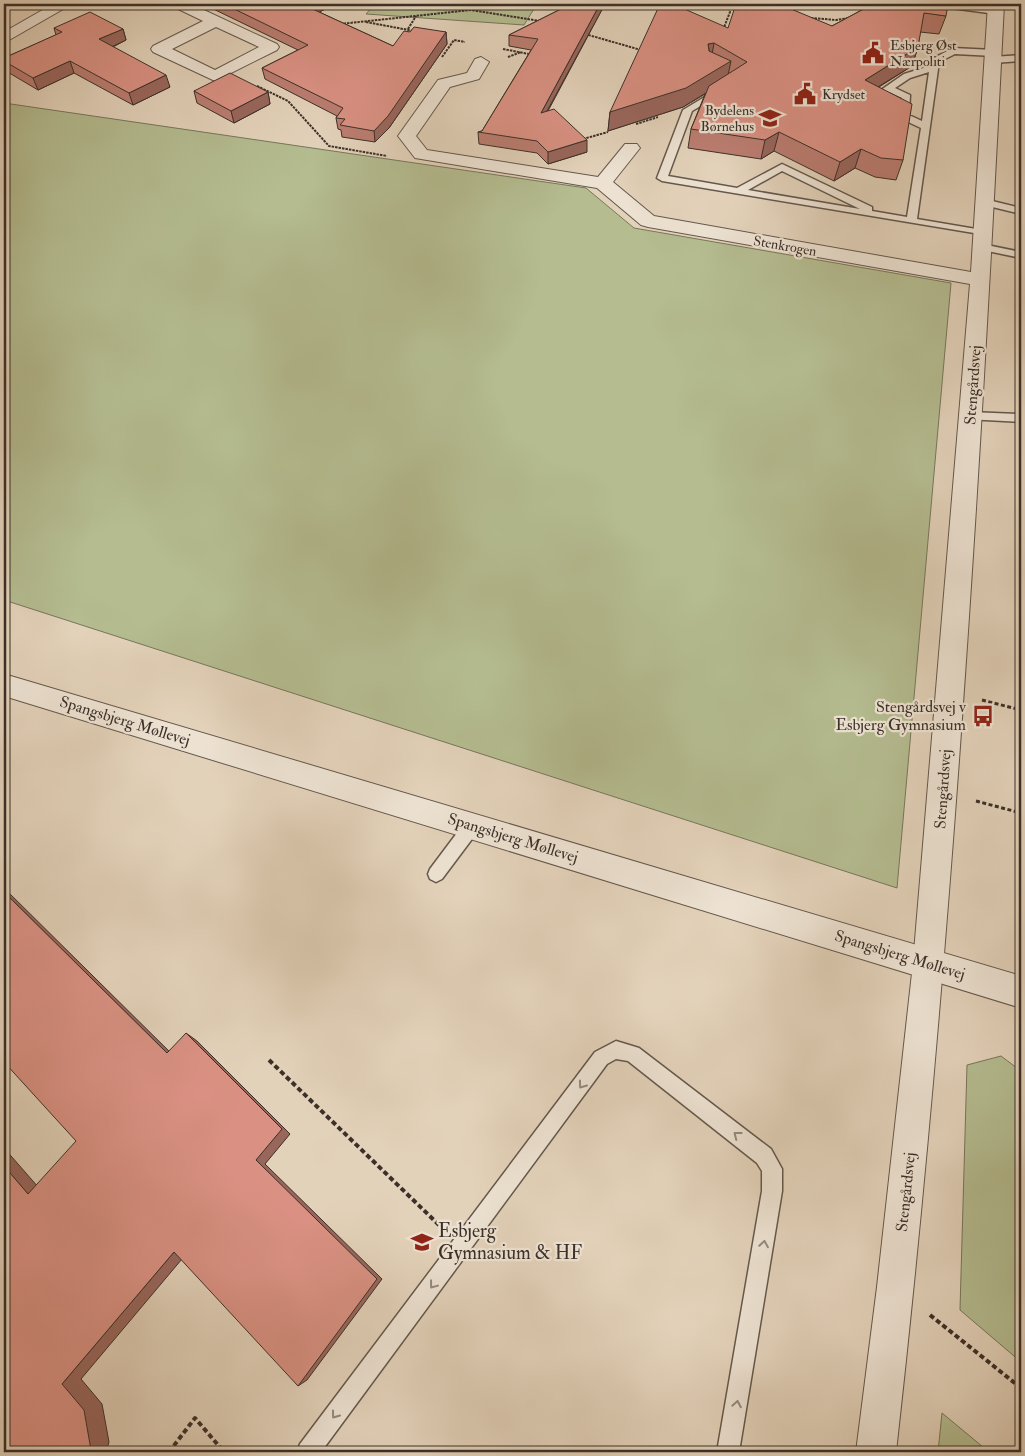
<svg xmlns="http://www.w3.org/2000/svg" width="1025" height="1456" font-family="'IM FELL Double Pica',serif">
<rect width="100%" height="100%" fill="#e3d2ba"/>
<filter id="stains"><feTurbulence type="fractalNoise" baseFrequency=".004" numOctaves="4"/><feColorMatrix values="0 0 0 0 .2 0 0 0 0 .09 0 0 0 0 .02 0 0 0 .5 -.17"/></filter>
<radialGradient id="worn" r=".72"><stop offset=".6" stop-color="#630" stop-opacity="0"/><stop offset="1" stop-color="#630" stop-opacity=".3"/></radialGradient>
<path fill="#b4bc90" stroke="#78765c" d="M375,4H537L524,25L366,14Z
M4,103L586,188L634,228L951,283L897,888L4,600Z
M1001,1056L1021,1071V1362L960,1310L967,1065Z
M942,1413L989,1452H938Z"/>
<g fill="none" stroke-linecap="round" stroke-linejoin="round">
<g stroke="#65584d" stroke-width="3">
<path id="service" d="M932,4H953L1000,12L996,14L936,6Z
M953,48L994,50L998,53L994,56L955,54L939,62L917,219L982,230L987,233L986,235L662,181L657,178L683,110L718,89L721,90V94L692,111L668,176L737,188L782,164L872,207V211L907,217L921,128L876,107L871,97L904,74L930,66L932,59ZM929,72L922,121L909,115L910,95L895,88L910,78ZM889,92L902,98L900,111L883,103L881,98ZM782,171L860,209L748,190Z
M1021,55V61L993,63L989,60L993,57Z
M984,199L1021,208V214L980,204L979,202Z
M982,244L1021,252V258L978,249L977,247Z
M970,412L1021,414V422L966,419L964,416L966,413Z
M472,819L478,821L480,826L478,831L442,879L436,882L430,879L428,874L430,869L466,821Z
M616,1041L639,1048L771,1149L782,1169V1191L739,1452H717L762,1191V1171L757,1163L628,1061L616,1059L607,1064L321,1452H297L300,1444L595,1052Z"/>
</g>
<g stroke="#65584d" stroke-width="2">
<path id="minor" d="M171,4H191L277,44L279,47L277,50L215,81L153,52L151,49L153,46L203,21L174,7ZM216,27L259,47L215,70L172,49Z
M988,4H1004C980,488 950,971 896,1452H856L877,1287L913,964L970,284L648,227L641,225L597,188L415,158L398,136L438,80L467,73L475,59L481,57L489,62L479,79L450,87L416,136L427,150L598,177L625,144H637L640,148L613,182L654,216L971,272Z"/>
</g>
<g stroke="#65584d" stroke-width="2">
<path id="tertiary" d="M53,4H72L4,43V32Z
M4,674L1021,976V1008L4,696Z"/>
</g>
<path stroke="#3b3029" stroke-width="2" stroke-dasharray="2.5 1" stroke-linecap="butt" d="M811,18L836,20L849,18
M366,22L414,31
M340,24L471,10L540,21
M408,29L416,16
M723,30L730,12L728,4
M585,34L641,50
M503,49L529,54
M442,57L454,40L465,42
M508,57L521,52
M257,86L288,101L329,146L387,156
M636,124L658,117
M583,139L608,132"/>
<path stroke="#3b3029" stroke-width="3" stroke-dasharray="4 2.5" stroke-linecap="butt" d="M982,700L1021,710
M976,801L1021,813"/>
<path stroke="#3b3029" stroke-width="4" stroke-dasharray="5 3" stroke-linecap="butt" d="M269,1060L439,1225
M930,1315L1021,1388
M169,1452L195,1418L224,1452"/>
<use href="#service" fill="#ede2d2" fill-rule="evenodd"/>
<use href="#minor" fill="#ede2d2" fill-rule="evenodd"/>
<use href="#tertiary" fill="#ede2d2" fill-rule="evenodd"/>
</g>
<path fill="#bb7d71" stroke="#3b3029" d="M203,4H335L319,12L393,46L410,32H446L447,44L389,128L375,142L342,137L341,130L338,129L336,118L337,116L265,79L262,68L298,50Z
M571,4H605L548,111L587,152L548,164L537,153L479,144L478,132L482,131L531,50L509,46V35Z
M873,4L946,16L939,34L920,32L918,47L912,66L879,87L903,160L896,180L875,177L855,168L834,181L774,151L761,159L688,148L691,129L705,94L683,107L608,131L610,112L728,28L832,26Z
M54,28L123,29L126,40L113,47L170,87L133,105L74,73L38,90L6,71L4,66V58L56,35Z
M194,91L268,92L270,104L234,123L197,103Z"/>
<path fill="#99665c" stroke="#3b3029" d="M311,4H335L308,18L306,6Z
M600,4H605L540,124L541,113Z
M123,29L126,40L103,51L99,39Z
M446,32L447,44L389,128L375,142L374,131Z
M714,43L711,61L708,44Z
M918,47L912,66L860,98L865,80Z
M70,61L74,73L38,90L33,78Z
M731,61L727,80L683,107L608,131L610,112Z
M166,75L170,87L133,105L129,93Z
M268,92L270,104L234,123L231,111Z
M779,132L774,151L761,159L765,140Z
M587,140V152L548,164V152Z
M861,149L855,168L834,181L840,162Z
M4,888L179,1061L167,1053L4,892Z
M186,1033L197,1041L290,1134L265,1164L382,1279L307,1380L298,1386L256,1160Z
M4,1148L46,1196L28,1194L4,1166Z
M174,1252L187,1253L81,1379L102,1404L109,1442L106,1452H91L62,1384Z"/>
<path fill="#da9183" stroke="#3b3029" d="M224,4H311L306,6L393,46L404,31L410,32L414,27L446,32L388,116L374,131L340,125L345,119L336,118L343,108L262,68L308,45Z
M571,4H600L541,113L554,109L587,140L548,152L537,141L478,132L482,131L538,39L509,35Z
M660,4H673L728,28L736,4H779L832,26L873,4H948L946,16L924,13L918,47L865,80L912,104L903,160L881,158L861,149L840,162L779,132L765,140L691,129L709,86L747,62L714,43L708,44L709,51L731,61L686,88L610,112Z
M90,12L123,29L99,39L166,75L129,93L70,61L33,78L4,61V58L62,32L54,28Z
M230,73L268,92L231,111L194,91Z
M4,892L167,1053L186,1033L282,1129L256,1160L377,1279L298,1386L174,1252L62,1384L84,1410L91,1450V1452H4V1166L28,1194L76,1141L4,1062Z"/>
<defs><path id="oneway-chevron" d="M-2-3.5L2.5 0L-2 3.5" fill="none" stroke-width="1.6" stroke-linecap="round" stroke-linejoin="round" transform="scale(1.25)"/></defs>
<g stroke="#94897e">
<use href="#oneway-chevron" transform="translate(582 1085) rotate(126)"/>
<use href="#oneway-chevron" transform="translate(737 1135) rotate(-142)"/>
<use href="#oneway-chevron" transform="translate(764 1244) rotate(-81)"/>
<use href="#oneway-chevron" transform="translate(433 1285) rotate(127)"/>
<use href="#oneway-chevron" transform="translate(737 1404) rotate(-80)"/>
<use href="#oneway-chevron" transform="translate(335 1415) rotate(126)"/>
</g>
<defs>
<g id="civic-bare" transform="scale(1.725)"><path d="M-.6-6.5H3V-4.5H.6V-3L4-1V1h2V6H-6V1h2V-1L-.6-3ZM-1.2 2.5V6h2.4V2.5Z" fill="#8f2418" stroke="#ede2d2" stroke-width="2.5" paint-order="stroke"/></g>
<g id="school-bare" transform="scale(1.725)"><path d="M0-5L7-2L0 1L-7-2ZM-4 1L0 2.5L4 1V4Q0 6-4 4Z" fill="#8f2418" stroke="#ede2d2" stroke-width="2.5" paint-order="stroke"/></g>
<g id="bus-bare" transform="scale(1.725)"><path d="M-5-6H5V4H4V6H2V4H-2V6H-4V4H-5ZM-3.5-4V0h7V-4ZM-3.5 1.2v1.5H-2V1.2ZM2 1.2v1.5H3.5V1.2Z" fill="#8f2418" stroke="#ede2d2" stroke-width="2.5" paint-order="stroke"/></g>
</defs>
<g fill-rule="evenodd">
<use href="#civic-bare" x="873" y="53"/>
<use href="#civic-bare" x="805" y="94"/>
<use href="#school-bare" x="770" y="118"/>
<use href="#bus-bare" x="983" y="716"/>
<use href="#school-bare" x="422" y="1242"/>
</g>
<g text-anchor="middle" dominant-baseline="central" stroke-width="4.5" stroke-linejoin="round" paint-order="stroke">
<g font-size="14" fill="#3b3029" stroke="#ede2d2" text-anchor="start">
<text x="890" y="45">Esbjerg Øst<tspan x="890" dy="16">Nærpoliti</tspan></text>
<text x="822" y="94">Krydset</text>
<text x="754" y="110" text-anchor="end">Bydelens<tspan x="754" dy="16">Børnehus</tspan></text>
</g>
<g font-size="14" fill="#3b3029" stroke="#ede2d2">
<text transform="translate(785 246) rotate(10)">Stenkrogen</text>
</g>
<g font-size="16" fill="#3b3029" stroke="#ede2d2">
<text transform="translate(973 385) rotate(-86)">Stengårdsvej</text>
<text transform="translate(125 721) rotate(17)">Spangsbjerg Møllevej</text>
<text transform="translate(943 789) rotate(-86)">Stengårdsvej</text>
<text transform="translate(513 838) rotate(17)">Spangsbjerg Møllevej</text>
<text transform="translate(900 955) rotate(17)">Spangsbjerg Møllevej</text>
<text transform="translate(906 1192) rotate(-84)">Stengårdsvej</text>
</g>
<g font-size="16" fill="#3b3029" stroke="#ede2d2" text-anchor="end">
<text x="966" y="707">Stengårdsvej v<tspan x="966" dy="18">Esbjerg Gymnasium</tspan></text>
</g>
<g font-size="19" fill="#3b3029" stroke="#ede2d2" text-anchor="start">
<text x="438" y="1231">Esbjerg<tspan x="438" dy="22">Gymnasium &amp; HF</tspan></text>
</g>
</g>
<rect width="1025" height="1456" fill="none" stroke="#e3d2ba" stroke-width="20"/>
<rect x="5" y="5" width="1015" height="1446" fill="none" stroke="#3b3029" stroke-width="2.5"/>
<rect x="10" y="10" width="1005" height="1436" fill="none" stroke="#3b3029"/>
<rect width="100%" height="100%" filter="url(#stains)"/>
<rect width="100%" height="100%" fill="url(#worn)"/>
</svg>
